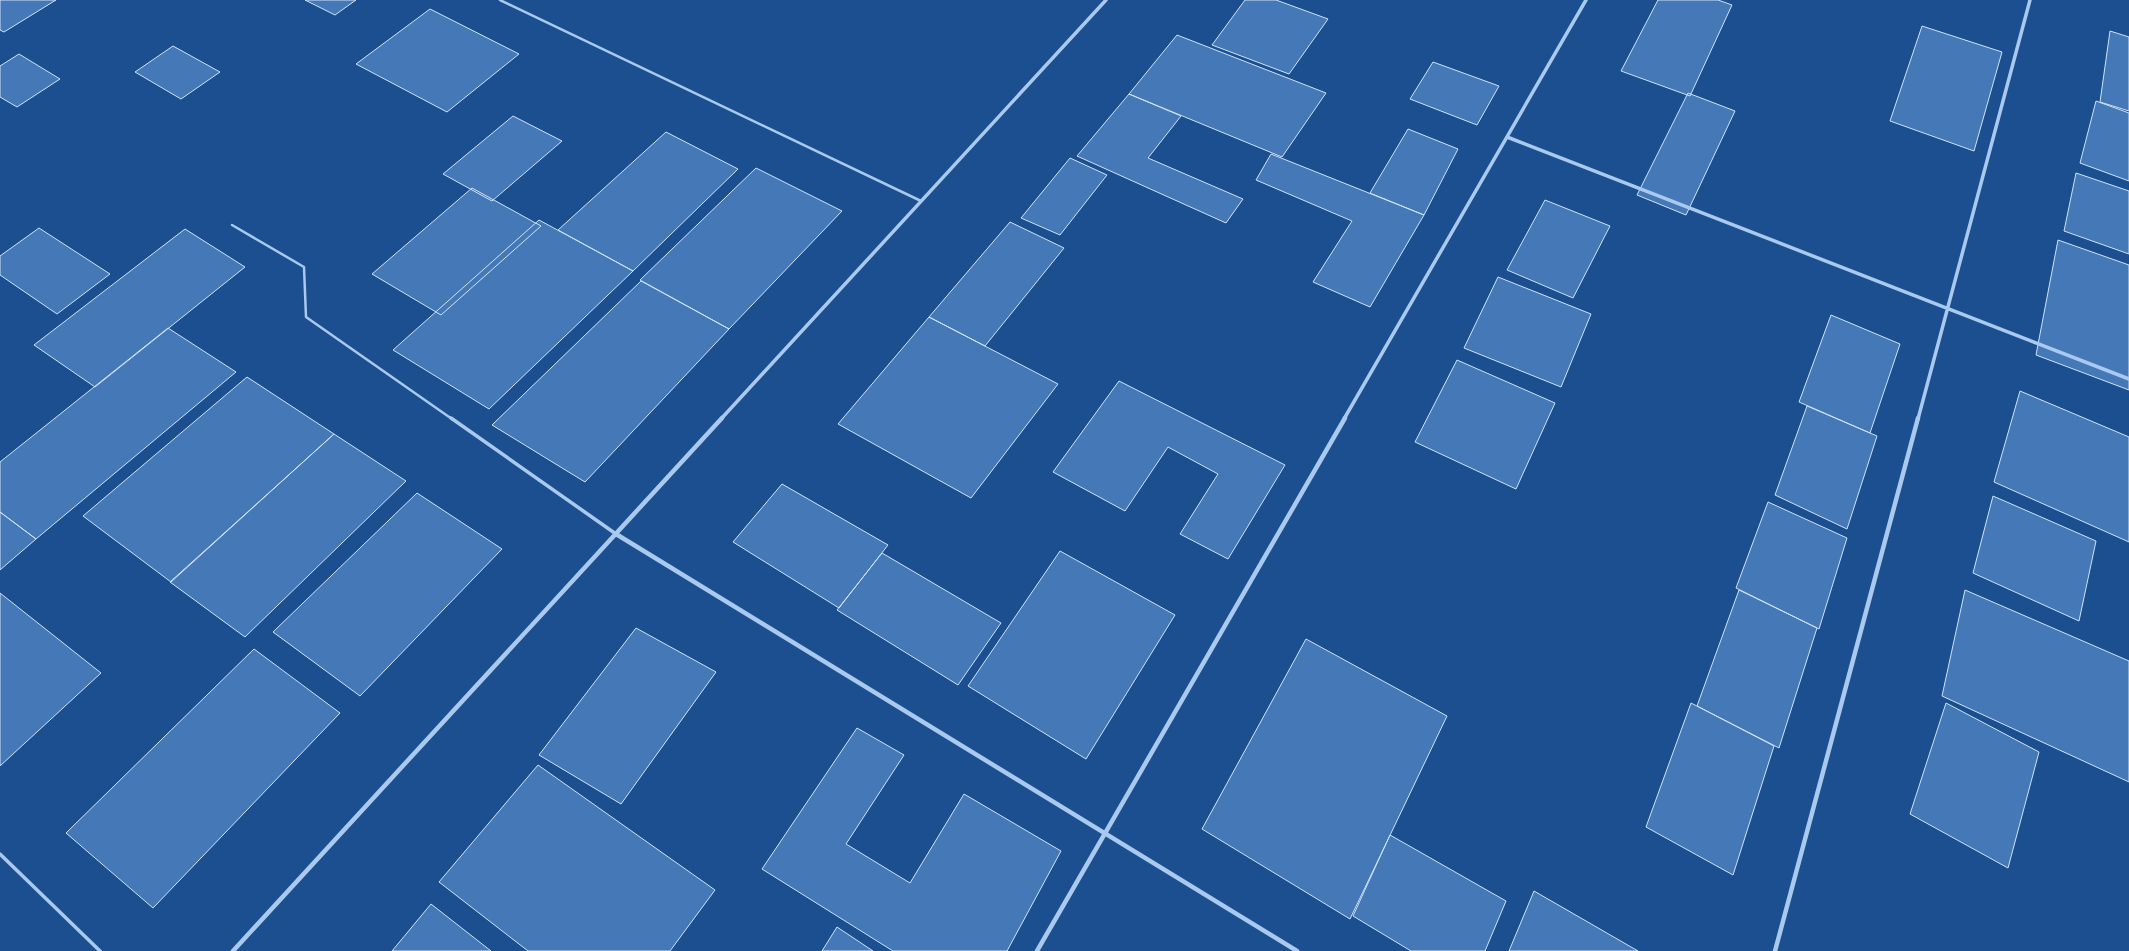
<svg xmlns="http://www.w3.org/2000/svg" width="2129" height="951" font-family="'DejaVu Sans',sans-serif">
<rect width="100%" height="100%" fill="#1b4f8f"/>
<path fill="#4478b7" stroke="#cfe3fa" d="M0,0H56L4,32L0,30Z
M305,0H356L335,15Z
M1245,0H1276L1328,19L1289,74L1212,45Z
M1658,0H1718L1732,5L1690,96L1621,71Z
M430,9L519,54L447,112L356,64Z
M1922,26L2002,52L1974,151L1890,121Z
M2110,31L2129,37V111L2100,102Z
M1177,35L1326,93L1282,157L1129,94Z
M173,46L220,72L181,99L135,72Z
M19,54L60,79L17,107L0,97V66Z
M1433,62L1499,86L1477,125L1410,99Z
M1688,93L1735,111L1686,215L1637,195Z
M1129,94L1181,116L1148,158L1243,199L1226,223L1077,156Z
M2096,101L2129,113V181L2080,163Z
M513,116L562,141L492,201L443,174Z
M1408,129L1458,149L1424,215L1370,193Z
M666,132L738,169L633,271L558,230Z
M1271,154L1424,215L1370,307L1313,282L1352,221L1256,180Z
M1070,158L1107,175L1060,235L1021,218Z
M756,168L842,211L729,329L640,280Z
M2076,173L2129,191V254L2064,231Z
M472,188L541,226L441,315L372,274Z
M1545,200L1610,226L1573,298L1507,270Z
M539,220L633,271L489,409L393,350Z
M1010,222L1064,248L985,346L929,317Z
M39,228L110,274L57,314L0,275V256Z
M185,229L245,267L95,387L34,345Z
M2058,240L2129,265V390L2036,355Z
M1498,277L1591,314L1561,387L1464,348Z
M641,281L729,329L585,482L492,425Z
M1831,315L1900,344L1870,433L1799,402Z
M929,317L1058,384L971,498L838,424Z
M168,328L236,372L36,539L0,512V462Z
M1457,360L1555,403L1516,489L1415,442Z
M247,377L334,434L171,582L83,516Z
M1119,381L1285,465L1228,559L1180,534L1218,474L1168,447L1125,511L1053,472Z
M2020,391L2129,437V542L1994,482Z
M1807,406L1877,436L1847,529L1775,495Z
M334,434L406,481L245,637L170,582Z
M782,484L888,545L839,608L733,542Z
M417,493L502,549L360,696L273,632Z
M1993,496L2096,541L2079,621L1973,573Z
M1768,502L1847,538L1819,629L1736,588Z
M0,512L36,539L0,570Z
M1060,551L1175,615L1086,759L968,686Z
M882,553L1001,623L958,685L837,610Z
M1739,590L1817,628L1779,748L1697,706Z
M1965,590L2129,661V782L1942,696Z
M0,593L101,673L0,766Z
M636,628L716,672L621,804L539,755Z
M1306,639L1447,716L1350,919L1202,829Z
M254,649L340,713L153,908L66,833Z
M1691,703L1774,746L1733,875L1646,827Z
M1946,703L2039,752L2008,868L1910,814Z
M857,728L904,755L846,844L910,883L964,794L1061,851L1007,951H893L762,869Z
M538,765L715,890L670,951H528L439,882Z
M1390,835L1506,901L1485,951H1411L1353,916Z
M1534,891L1638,951H1509Z
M431,904L491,951H392Z
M837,927L873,951H822Z"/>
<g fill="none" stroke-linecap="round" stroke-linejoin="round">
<path stroke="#a9c9ee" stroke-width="2.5" d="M500,0L921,201
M232,225L304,267L306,317L452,419"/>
<path stroke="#a9c9ee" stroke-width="3.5" d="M451,418L616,534
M0,854L100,951"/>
<path stroke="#a9c9ee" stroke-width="3.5" d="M1507,137L2129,379
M721,419L1106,0
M1344,419L1586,0
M1918,419L2030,0"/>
<path stroke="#a9c9ee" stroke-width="4.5" d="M616,534L1297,951
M233,951L722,418
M1037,951L1345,418
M1775,951L1918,418"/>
</g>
</svg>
